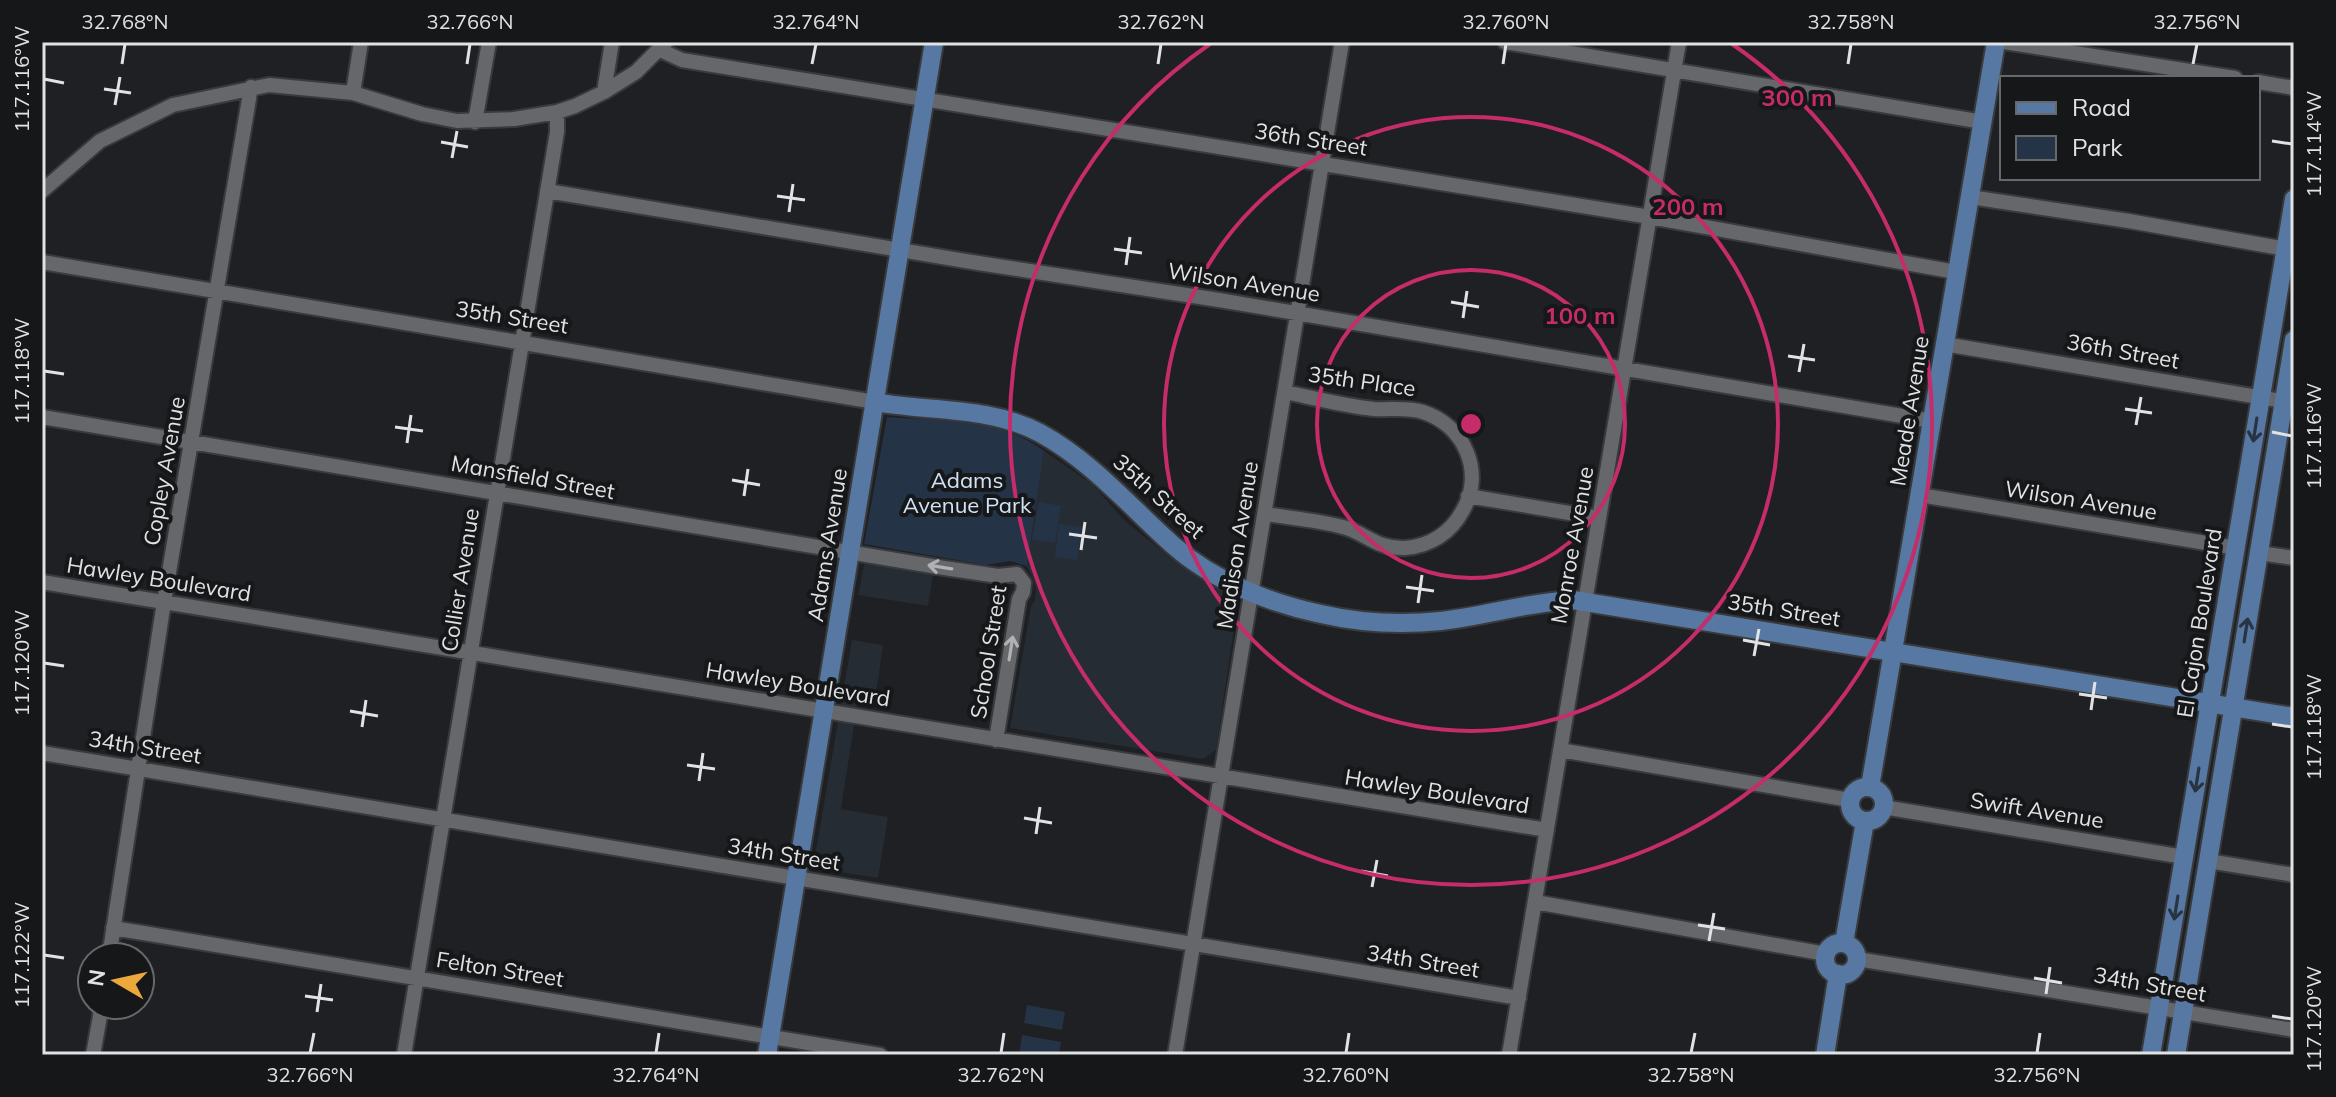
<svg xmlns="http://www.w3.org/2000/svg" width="2336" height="1097" font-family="Mulish,sans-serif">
<rect width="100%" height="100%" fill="#1e2023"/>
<path fill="#262c33" d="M1044,451L1092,484L1125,521L1176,562L1238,601L1216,750L1203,759L1010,728L1031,606L1035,600L1036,588L1027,566Z
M868,563L933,574L928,606L858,595L864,565Z
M852,640L883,645L875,702L858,700L841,809L888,817L878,878L813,868Z"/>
<path fill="#243346" d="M887,417C941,421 999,417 1044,451L1027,566L1010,561L986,565L864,544Z
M1039,502L1061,506L1055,543L1032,540Z
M1059,524L1082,527L1077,560L1055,557Z
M1027,1005L1065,1012L1062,1030L1024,1023Z
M1022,1035L1061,1042L1059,1055H1019Z"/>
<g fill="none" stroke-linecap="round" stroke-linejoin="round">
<g stroke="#383a3c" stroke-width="18">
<path id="minor" d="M1505,42L1983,122
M2004,42L2235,78
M660,50L682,60L1650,217L1956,272
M2258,82L2294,88
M604,92L612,42
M353,93L361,42
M475,122L489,42
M42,191L100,141L173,105L269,85L353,93L422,114L457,121L514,119L557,112L575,106L604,92L636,72L666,42
M547,191L978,263L1219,300L1932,421
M1970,197L2129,221L2286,249
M42,262L875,402
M1944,344L2294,403
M42,417L938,567L998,576L1017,574L1024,583L1023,592L1019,599L996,740
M1920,495L2236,548
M1468,496L1599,518
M1265,514C1290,518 1318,520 1343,527C1366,533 1376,549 1405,548C1430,546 1451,533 1463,510C1485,472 1464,425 1423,412C1407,407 1391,410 1374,409C1345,406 1314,398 1285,392
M2259,553L2294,558
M42,582L1547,830
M1560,750L1850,800
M42,753L1519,998
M1883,807L2184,857
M2208,861L2294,875
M1535,902L1826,954
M113,928L880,1055
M109,957L164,602L251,87
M1857,959L2294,1030
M93,1055L102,1005
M404,1055L557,132V112
M1175,1055L1342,42
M1509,1055L1679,42"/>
</g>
<g stroke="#383a3c" stroke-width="22">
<path id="major" d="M875,402C930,412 989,406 1040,433C1093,462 1130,507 1174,546C1214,581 1269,603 1321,614C1360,623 1402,625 1441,621C1486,616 1528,602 1573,600L2294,717
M1870,787L1996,42
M1850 804a17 17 0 1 1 34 0a17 17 0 1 1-34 0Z
M1844,943L1865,821
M1825 959a16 16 0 1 1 32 0a16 16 0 1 1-32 0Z
M767,1055L934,42
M1825,1055L1838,974
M2151,1055L2294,199
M2176,1055L2294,340"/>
</g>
<use href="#minor" stroke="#65676b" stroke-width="14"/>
<use href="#major" stroke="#5778a3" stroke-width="18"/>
</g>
<defs><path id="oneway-shaft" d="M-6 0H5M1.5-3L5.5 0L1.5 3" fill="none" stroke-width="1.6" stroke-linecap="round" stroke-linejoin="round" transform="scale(2)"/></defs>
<g stroke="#293442">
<use href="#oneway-shaft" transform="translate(2255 430) rotate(99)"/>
<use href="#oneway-shaft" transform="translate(2246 630) rotate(-81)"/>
<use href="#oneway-shaft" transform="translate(2197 780) rotate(99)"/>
<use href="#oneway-shaft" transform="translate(2176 908) rotate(99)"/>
</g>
<g stroke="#afb1b4">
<use href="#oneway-shaft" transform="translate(940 567) rotate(-171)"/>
<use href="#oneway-shaft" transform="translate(1011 648) rotate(-81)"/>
</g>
<path fill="none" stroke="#e1e2e4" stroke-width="3" d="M122,64L125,44M467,64L470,44M812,64L816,44M1158,64L1161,44M1503,64L1506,44M1848,64L1851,44M2193,64L2197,44M44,79L64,83M104,89L131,93M115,105L120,77M2272,141L2292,144M441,142L468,147M452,158L457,131M777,196L805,200M789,212L793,184M1114,249L1142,253M1126,265L1130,237M1451,302L1479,307M1463,318L1467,291M1788,356L1815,360M44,371L64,374M1799,372L1804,344M2125,409L2152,413M2136,425L2141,397M395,427L423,431M2272,432L2292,436M407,443L411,415M732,480L760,485M744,496L748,469M1069,534L1097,538M1081,550L1085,522M1406,587L1434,591M1418,603L1422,575M1743,640L1770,645M1754,656L1759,629M44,663L64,666M2079,694L2107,698M2091,710L2095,682M350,711L378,716M2272,724L2292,727M362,727L366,700M687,765L715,769M699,781L703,753M1024,818L1052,823M1036,834L1040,807M1361,871L1388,876M1372,887L1377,860M1698,925L1725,929M1709,941L1714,913M44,955L64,958M2034,978L2062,983M2046,994L2050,967M305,996L333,1000M317,1012L321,984M2272,1016L2292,1019M310,1053L314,1033M656,1053L659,1033M1001,1053L1004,1033M1346,1053L1349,1033M1691,1053L1695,1033M2037,1053L2040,1033"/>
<g fill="none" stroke="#c52c69" stroke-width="4">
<circle cx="1471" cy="424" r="154"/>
<circle cx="1471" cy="424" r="307"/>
<path d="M1732 44A461 461 0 1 1 1210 44"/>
</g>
<g text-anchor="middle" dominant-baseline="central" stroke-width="8" stroke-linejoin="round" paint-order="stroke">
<g font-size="22" fill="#e1e2e4" stroke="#151719">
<text transform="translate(1311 139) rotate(9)">36th Street</text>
<text transform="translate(1244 282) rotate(9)">Wilson Avenue</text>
<text transform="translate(512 317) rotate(9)">35th Street</text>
<text transform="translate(2123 351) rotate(10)">36th Street</text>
<text transform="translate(1362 381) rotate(8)">35th Place</text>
<text transform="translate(1909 411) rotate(-81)">Meade Avenue</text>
<text transform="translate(164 471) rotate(-80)">Copley Avenue</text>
<text transform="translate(533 477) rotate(10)">Mansfield Street</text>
<text transform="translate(1159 496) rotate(42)">35th Street</text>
<text transform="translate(2081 500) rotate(9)">Wilson Avenue</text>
<text transform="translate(827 545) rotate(-81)">Adams Avenue</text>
<text transform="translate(1237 545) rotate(-81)">Madison Avenue</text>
<text transform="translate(1572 545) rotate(-80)">Monroe Avenue</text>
<text transform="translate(159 579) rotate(9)">Hawley Boulevard</text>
<text transform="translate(460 580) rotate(-81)">Collier Avenue</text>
<text transform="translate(1784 610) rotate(9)">35th Street</text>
<text transform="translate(2199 623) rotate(-81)">El Cajon Boulevard</text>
<text transform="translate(988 652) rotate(-81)">School Street</text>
<text transform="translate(798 684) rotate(9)">Hawley Boulevard</text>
<text transform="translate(145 747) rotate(9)">34th Street</text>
<text transform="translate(1437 791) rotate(9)">Hawley Boulevard</text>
<text transform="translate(2037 810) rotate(9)">Swift Avenue</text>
<text transform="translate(784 854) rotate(9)">34th Street</text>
<text transform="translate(1423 961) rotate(9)">34th Street</text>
<text transform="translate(500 969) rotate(9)">Felton Street</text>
<text transform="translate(2150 984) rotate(10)">34th Street</text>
</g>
<g font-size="22" fill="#d2e2f6" stroke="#151719">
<text x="967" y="480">Adams<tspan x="967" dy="25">Avenue Park</tspan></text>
</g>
</g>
<circle cx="1471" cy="424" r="12" fill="#c52c69" stroke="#151719" stroke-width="4"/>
<g font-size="24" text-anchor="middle" font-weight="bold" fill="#c52c69" stroke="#151719" stroke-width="8" stroke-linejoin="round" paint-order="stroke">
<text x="1797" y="106">300 m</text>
<text x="1688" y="215">200 m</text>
<text x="1580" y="324">100 m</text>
</g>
<rect width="2336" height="1097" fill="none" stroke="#151719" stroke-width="88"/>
<rect x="2000" y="76" width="260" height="104" fill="#151719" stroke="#67686a" stroke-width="2"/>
<rect x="2016" y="102" width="40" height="12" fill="#5778a3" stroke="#67686a" stroke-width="2"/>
<text x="2072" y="116" font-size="24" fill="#e1e2e4">Road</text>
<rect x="2016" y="136" width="40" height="24" fill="#243346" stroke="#67686a" stroke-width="2"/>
<text x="2072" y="156" font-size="24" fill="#e1e2e4">Park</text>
<g transform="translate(116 981) rotate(279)"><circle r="38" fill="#151719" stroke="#67686a" stroke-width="2"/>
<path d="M0-6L14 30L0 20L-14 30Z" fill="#eda83b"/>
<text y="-12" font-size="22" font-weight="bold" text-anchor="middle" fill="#e1e2e4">N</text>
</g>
<rect x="44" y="44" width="2248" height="1009" fill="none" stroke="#e1e2e4" stroke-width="3"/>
<g font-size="20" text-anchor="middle" fill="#e1e2e4">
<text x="125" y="29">32.768°N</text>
<text x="470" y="29">32.766°N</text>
<text x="816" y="29">32.764°N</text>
<text x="1161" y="29">32.762°N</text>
<text x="1506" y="29">32.760°N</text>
<text x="1851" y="29">32.758°N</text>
<text x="2197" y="29">32.756°N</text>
<text transform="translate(22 79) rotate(-90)" y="7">117.116°W</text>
<text transform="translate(2314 144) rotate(-90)" y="7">117.114°W</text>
<text transform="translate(22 371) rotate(-90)" y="7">117.118°W</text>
<text transform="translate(2314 436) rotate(-90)" y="7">117.116°W</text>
<text transform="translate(22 663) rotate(-90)" y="7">117.120°W</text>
<text transform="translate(2314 727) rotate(-90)" y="7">117.118°W</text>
<text transform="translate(22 955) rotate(-90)" y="7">117.122°W</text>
<text transform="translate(2314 1019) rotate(-90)" y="7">117.120°W</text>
<text x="310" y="1082">32.766°N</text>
<text x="656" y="1082">32.764°N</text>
<text x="1001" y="1082">32.762°N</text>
<text x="1346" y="1082">32.760°N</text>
<text x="1691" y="1082">32.758°N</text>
<text x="2037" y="1082">32.756°N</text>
</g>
</svg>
